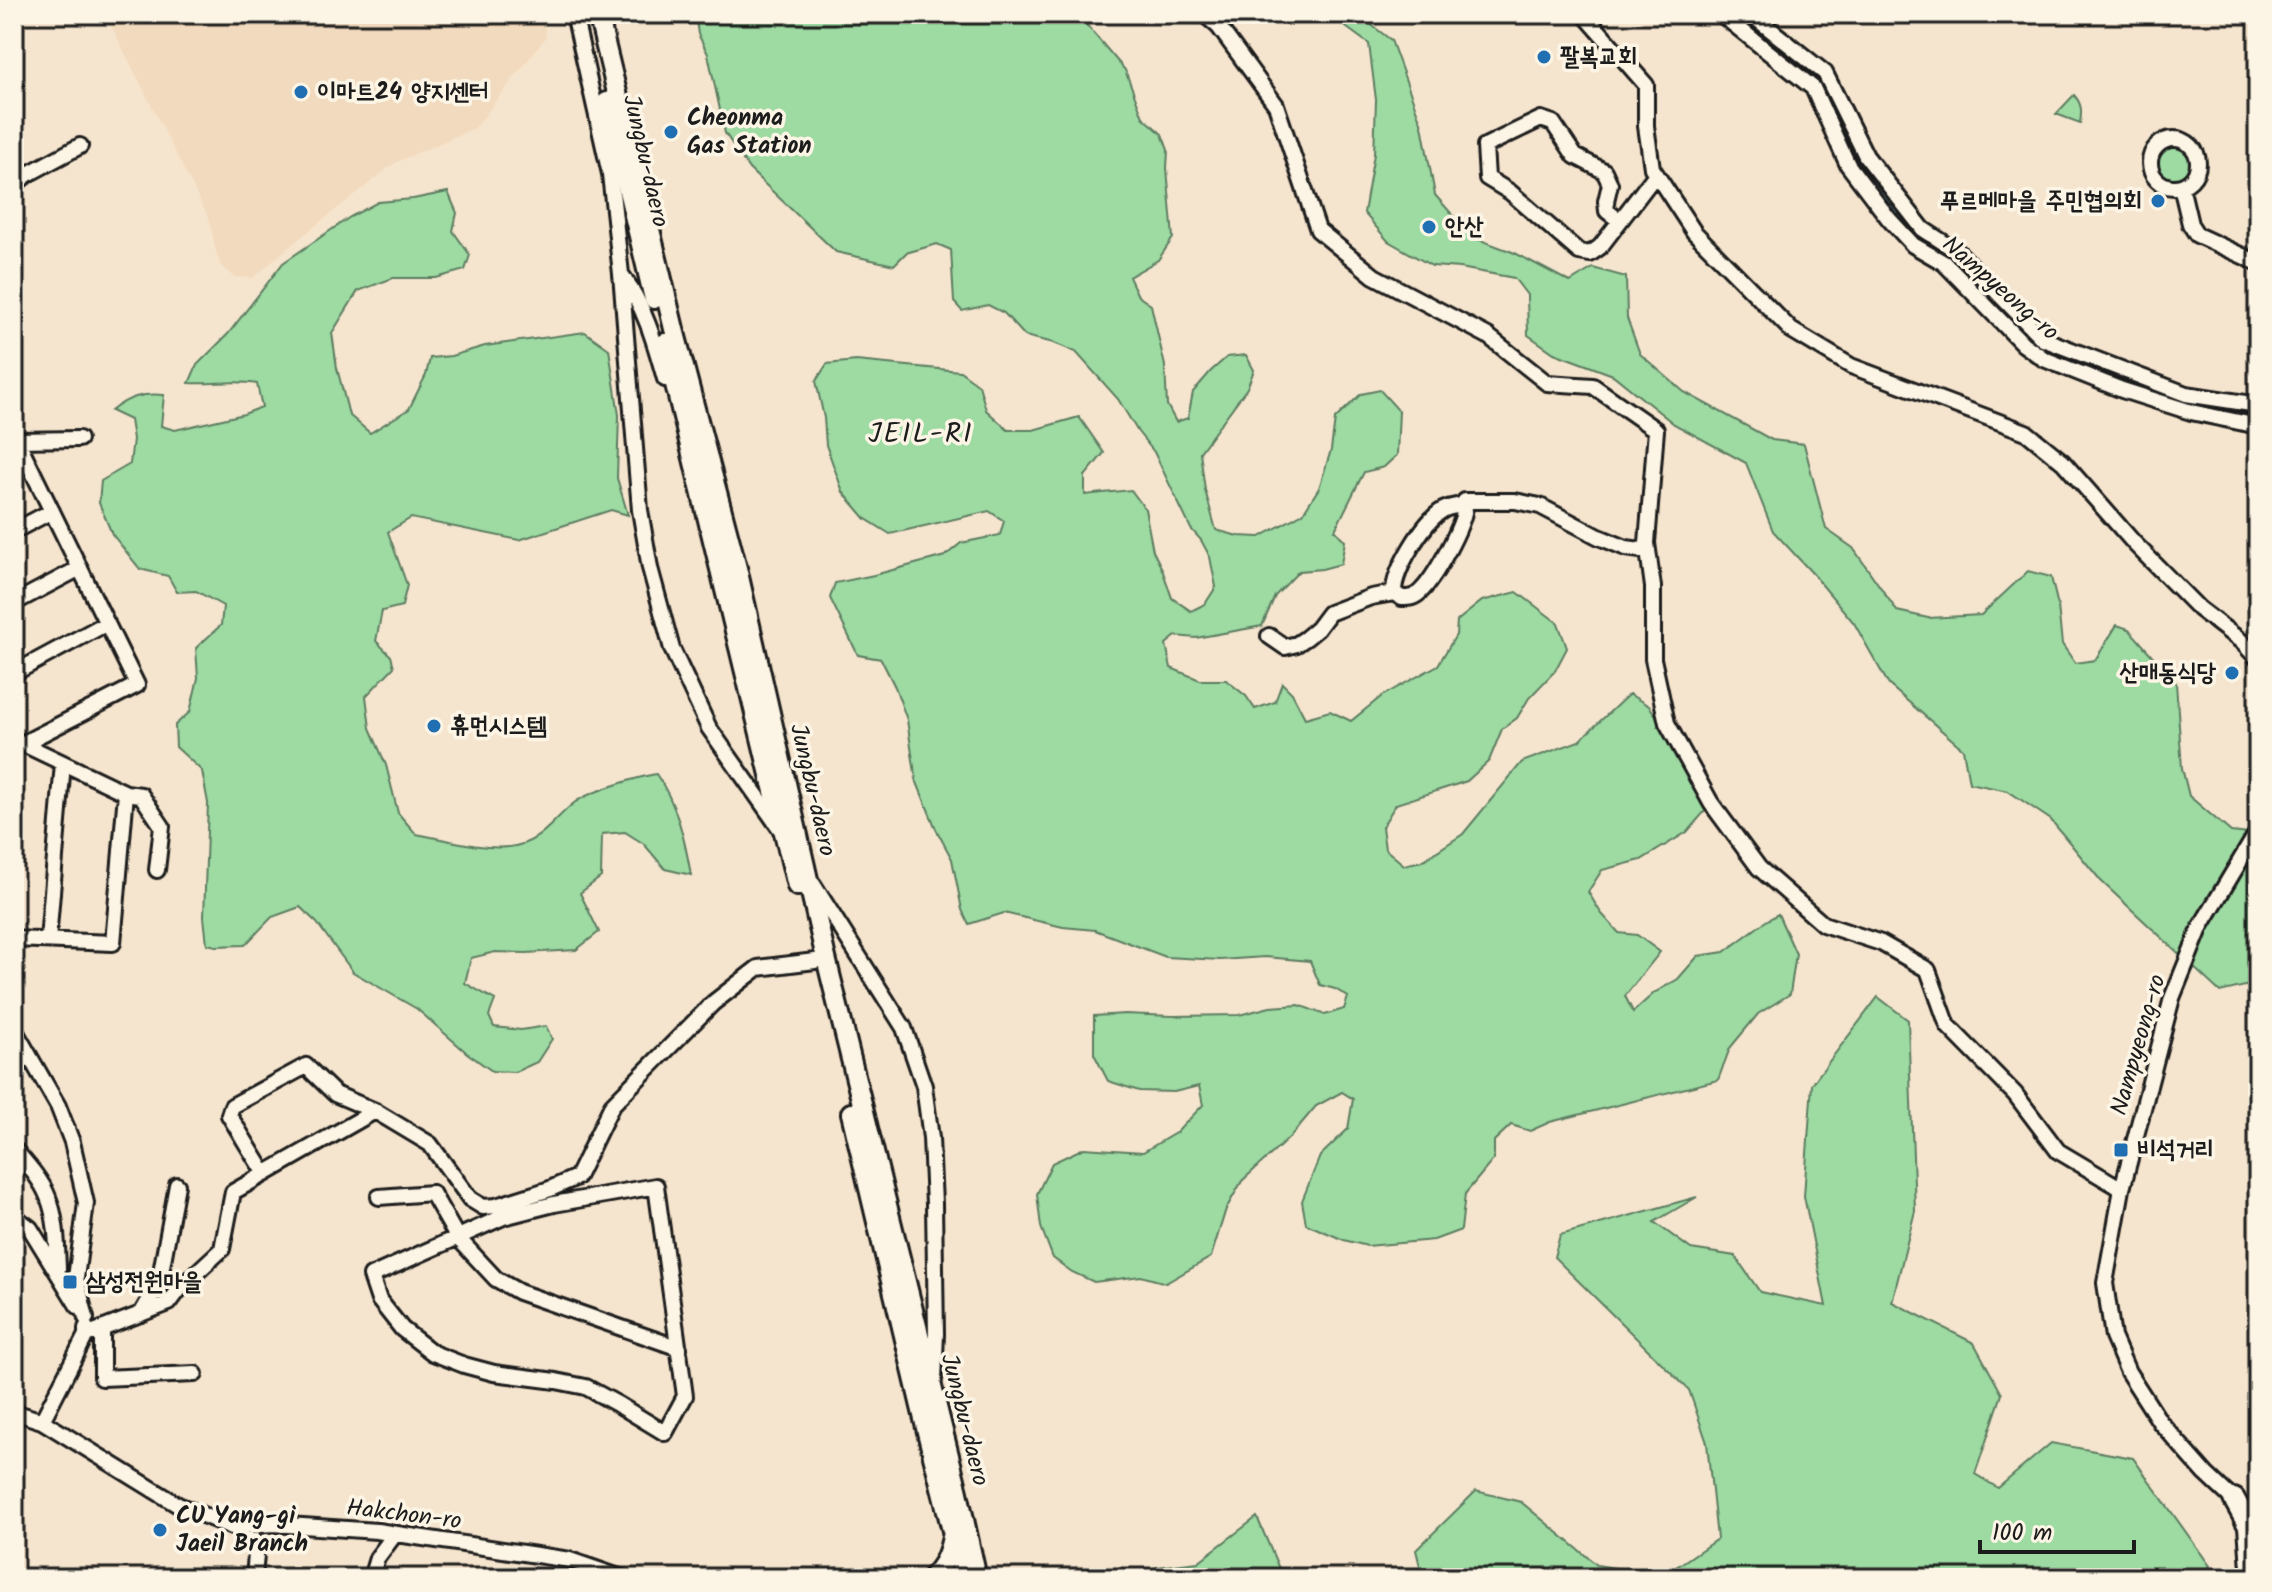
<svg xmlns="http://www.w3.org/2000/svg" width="2272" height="1592" font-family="Kalam,'Poor Story',sans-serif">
<rect width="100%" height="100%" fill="#f6e5ce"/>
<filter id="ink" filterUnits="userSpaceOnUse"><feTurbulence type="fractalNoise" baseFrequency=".0125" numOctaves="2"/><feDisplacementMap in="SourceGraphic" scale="16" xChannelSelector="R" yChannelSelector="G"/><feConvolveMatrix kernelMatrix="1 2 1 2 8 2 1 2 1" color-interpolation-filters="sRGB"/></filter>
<g filter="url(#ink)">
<path fill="#f2dabe" d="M105,14H518L544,22L546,37L475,128L395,163L295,242L253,278L235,277L220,265L215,248L210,221Z"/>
<path fill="#9ddba3" stroke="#5c7c60" stroke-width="2" d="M695,14H1040L1084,22L1125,70L1143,117L1162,134L1168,150L1167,168L1173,238L1158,260L1129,277L1138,296L1151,305L1165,366L1167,405L1176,422L1188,418L1193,392L1211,371L1227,357L1246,355L1254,370L1247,388L1200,452L1205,490L1216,530L1238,536L1260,537L1303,513L1319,488L1331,450L1335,419L1361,394L1380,390L1399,411L1397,455L1384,467L1364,472L1335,530L1345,541L1341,564L1322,569L1299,571L1275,596L1262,626L1196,638L1176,636L1166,644L1171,668L1200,680H1226L1246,696L1255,709L1275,702L1282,683L1292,693L1305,718L1330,711L1351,721L1382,696L1438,665L1456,635L1457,621L1482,601L1517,592L1558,623L1567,648L1555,671L1529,698L1517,718L1502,729L1489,761L1467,781L1396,804L1382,827L1385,849L1404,865L1422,861L1463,834L1522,762L1579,741L1629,694L1649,706L1666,729L1686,774L1706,810L1687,832L1641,860L1602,870L1588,892L1601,913L1619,933L1637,935L1660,952L1625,996L1633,1012L1654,993L1678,979L1698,956L1724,952L1766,921L1778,914L1796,954L1790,994L1758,1014L1730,1048L1718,1080L1550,1122L1530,1131L1511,1125L1494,1141V1159L1465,1194L1461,1230L1434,1240L1367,1246L1344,1240L1306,1224L1302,1201L1320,1156L1348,1129L1353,1099L1342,1092L1316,1106L1290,1137L1242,1181L1226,1209L1211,1257L1166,1283L1141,1276L1094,1282L1072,1272L1053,1258L1041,1227L1037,1194L1052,1163L1084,1148L1143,1152L1177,1132L1203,1105L1199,1086L1174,1092L1139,1091L1108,1081L1094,1054V1016L1125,1014L1172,1016L1239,1015L1270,1007L1299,1005L1325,1015L1344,1009L1348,997L1335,989L1320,985L1310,961L1265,957L1220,960L1166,957L1095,930L1063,927L1004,913L969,924L962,910L952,859L936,829L916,780L907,720L895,687L881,659L858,655L830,598L835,583L874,575L945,556L961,543L1000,535L1004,521L989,511L890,534L866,519L843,492L826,445L824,418L816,381L827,364L856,361L960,371L979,385L986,410L1008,430H1033L1079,417L1104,453L1085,476V495L1131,490L1145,509L1153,551L1162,569L1172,598L1191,611L1205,604L1216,587L1210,557L1201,540L1191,529L1154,452L1138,432L1118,399L1076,352L1054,343L1025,336L1004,313L988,305L962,311L954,302L951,250L937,244L906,253L894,265L836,252L749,169L725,133L708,54L698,34Z
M1313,14H1357L1391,40L1422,125L1435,195L1472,237L1515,253L1570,282L1593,268L1626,277L1627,318L1640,354L1684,392L1772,440L1804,444L1826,529L1853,548L1897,611L1928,618L1981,615L2028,571L2051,577L2058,606L2062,644L2075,663L2095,660L2117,625L2129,629L2176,683L2182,768L2189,796L2231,832L2258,835V983L2220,992L2101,881L2051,820L2008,791L1969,783L1963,749L1889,685L1854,623L1813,574L1773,531L1746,463L1674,424L1613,375L1554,353L1528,335L1527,295L1514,278L1460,268L1432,266L1388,241L1364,213L1374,154L1376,100L1369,44L1332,17Z
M2074,95C2082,104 2082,111 2080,123L2056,114Z
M2156 163a18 18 0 1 1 36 0a18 18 0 1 1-36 0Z
M448,192L457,213L453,231L470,255L465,270L436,278H393L358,291L332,333L337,368L349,415L370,433L409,409L426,375L430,358L451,356L485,346L585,332L609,349L619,415L617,478L628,515L611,510L519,540L411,518L388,532L407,585L402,606L382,611L376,641L391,656L394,667L366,696L370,728L386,765L398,813L416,834C444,839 481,850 509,847C542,843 551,821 574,803C588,792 638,777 656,774C677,803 685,841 691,875L665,869L644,844L625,832L602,834L601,877L580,893L599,932L576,950L526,953L495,952L471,958L465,983L495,1000L489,1016L494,1027L521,1030L546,1026L552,1039L537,1062L515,1072L492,1071L467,1053L417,1009L353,972L317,923L300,907L272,917L245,945L216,946L207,944L204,917L208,803L202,771L176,747L175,725L190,712L198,678L196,648L221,625L223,606L196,591L177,592L168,576L140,569L112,534L99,503L101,481L130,464L133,439L130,420L111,411C128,397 142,393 164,395L161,426L175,430L244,414L262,407L257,384C234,379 213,385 189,383L197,365L228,334L283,263L350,217L378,202L413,199Z
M1878,997L1908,1020L1915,1211L1892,1302L1974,1343L2002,1394L1975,1474L1998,1488L2051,1443L2133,1458L2210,1566L2200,1578H1423L1416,1550L1476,1491L1521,1502L1597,1565L1663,1576L1717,1539L1707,1443L1689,1390L1554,1257L1560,1235L1697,1197L1654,1222L1691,1249L1735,1256L1760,1292L1826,1306L1804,1196L1812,1084Z
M1257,1517L1283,1578H1129L1158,1567L1198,1562Z"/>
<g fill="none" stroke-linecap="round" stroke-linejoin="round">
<path stroke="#609096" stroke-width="3" d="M1736,14L1819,82L1860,162L1915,235L1948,255L2034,343L2064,359L2177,399L2258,415"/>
<g stroke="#1c1c1c" stroke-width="20">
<path id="minor" d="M574,14L610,174L621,274L640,510L650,568L672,649L709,728L781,830
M1204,14L1219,27L1276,105L1318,230L1374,276L1488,336L1547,383L1593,386L1656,430L1647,543L1653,587V659L1667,723L1711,803L1759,868L1823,924L1881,943L1928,970L1948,1026L2015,1094L2058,1151L2122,1189
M1584,14L1646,85V126L1652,168L1694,232L1791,330L1851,366L2026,432L2063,462L2134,543L2199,609L2241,641L2258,659
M1721,14L1813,88L1848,165L1889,219L1913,245L1944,263L2023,344L2044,359L2122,390L2191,412L2258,426
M1751,14L1825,73L1866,156L1923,229L1958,252L2043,339L2186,394L2258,405
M2150 163a24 24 0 1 1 48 0a24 24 0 1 1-48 0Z
M14,185L28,174L80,146
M2181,186L2190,224L2197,235L2258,263
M1620,221L1607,211L1606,201L1610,184L1604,171L1575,156L1553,123L1541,119L1485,146L1487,178L1510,192L1579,252L1590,254L1600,247L1656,174
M621,274C644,304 655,343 665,379
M14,439L17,440L137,685L22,744
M17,440L79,439
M1462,505L1465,507C1463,527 1434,579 1420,592C1414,598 1409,598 1402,598L1394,593C1393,571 1424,521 1443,510C1448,507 1456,506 1462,505L1465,501H1515L1540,506L1599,537L1626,548L1648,551
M14,531L52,511
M14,603L80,568
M1269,636L1285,647L1297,644L1306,638L1317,629L1329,613L1371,597L1394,593
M14,673L107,623
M126,793L141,795L162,826L157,870
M813,884L904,1028L924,1086L931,1138L934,1204L936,1334L934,1380
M14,939L113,943L126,793L17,741
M48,940L63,763
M14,1029L58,1106L72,1142L86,1203L76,1278L86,1318
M14,1149C27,1164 41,1179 48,1197C57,1219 57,1246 58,1269
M265,1174L229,1115L232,1106L306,1066L335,1094L375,1111L430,1144L470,1199L483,1207L496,1206L550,1189L577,1177L612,1105L713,1003L758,968L815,961
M656,1186L685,1396L665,1433L619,1405L586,1387L556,1381L494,1373L464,1365L433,1353L402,1329L379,1300L371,1276L503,1217L554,1204Z
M379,1197L432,1193L457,1237L496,1279L519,1292L679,1348
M14,1216L30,1228L78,1306
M141,1314L159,1283L177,1185
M102,1329V1378L195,1374
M86,1335L169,1303L181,1287L222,1249L233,1192L375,1111
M14,1412L42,1421L178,1505L232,1527L273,1524L377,1531L570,1560L622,1578
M42,1421L86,1335V1328
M2240,1506L2206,1474L2160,1422L2128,1372L2113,1337L2105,1283L2122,1189L2172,998L2201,926L2258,831
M250,1526L256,1554L254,1578
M371,1578L377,1558L395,1534"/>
</g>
<g stroke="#1c1c1c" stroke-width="24">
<path id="major" d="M598,14L674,329L737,568L825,954L957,1488L977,1578
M607,102L654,299
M665,343L797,886
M851,1113L927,1432L964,1578
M931,1578C944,1566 949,1553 952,1537"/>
</g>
<g stroke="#1c1c1c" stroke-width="26">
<path id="highway" d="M2234,1499L2249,1526L2252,1568"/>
</g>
<use href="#minor" stroke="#fcf5e5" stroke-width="14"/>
<use href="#major" stroke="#fcf5e5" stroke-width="18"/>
<use href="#highway" stroke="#fcf5e5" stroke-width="20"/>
</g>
</g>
<g fill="#1f6fb2" stroke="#fcf5e5" stroke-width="3">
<circle cx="1544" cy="57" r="8"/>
<circle cx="301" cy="92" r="8"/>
<circle cx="671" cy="132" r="8"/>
<circle cx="2158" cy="201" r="8"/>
<circle cx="1429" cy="227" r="8"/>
<circle cx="2232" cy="673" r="8"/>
<circle cx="434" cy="726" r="8"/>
<rect x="2113" y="1142" width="16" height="16" rx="4"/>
<rect x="62" y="1274" width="16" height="16" rx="4"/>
<circle cx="160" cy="1530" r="8"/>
</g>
<g text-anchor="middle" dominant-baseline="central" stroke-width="7" stroke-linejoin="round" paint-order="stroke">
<g font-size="24" font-weight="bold" fill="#1c1c1c" stroke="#fcf5e5" text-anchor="start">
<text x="1560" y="57">팔복교회</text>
<text x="317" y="92">이마트24 양지센터</text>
<text x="687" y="118">Cheonma<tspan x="687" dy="28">Gas Station</tspan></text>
<text x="2142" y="201" text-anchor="end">푸르메마을 주민협의회</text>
<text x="1445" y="227">안산</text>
<text x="2216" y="673" text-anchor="end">산매동식당</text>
<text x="450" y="726">휴먼시스템</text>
<text x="2137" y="1150">비석거리</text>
<text x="86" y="1282">삼성전원마을</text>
<text x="176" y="1516">CU Yang-gi<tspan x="176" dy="28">Jaeil Branch</tspan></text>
</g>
<g font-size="24" fill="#1c1c1c" stroke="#fcf5e5">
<text transform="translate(645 161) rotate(77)">Jungbu-daero</text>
<text transform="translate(2000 289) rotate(41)">Nampyeong-ro</text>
<text transform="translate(812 790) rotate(77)">Jungbu-daero</text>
<text transform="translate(2139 1045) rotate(-74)">Nampyeong-ro</text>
<text transform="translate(964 1420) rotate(76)">Jungbu-daero</text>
<text transform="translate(404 1515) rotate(7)">Hakchon-ro</text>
</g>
<g font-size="28" letter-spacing="2" fill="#1c1c1c" stroke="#fcf5e5">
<text x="921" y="434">JEIL-RI</text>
</g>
</g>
<rect width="2272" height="1592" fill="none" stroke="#fcf5e5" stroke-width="48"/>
<rect x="24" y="24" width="2224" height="1544" fill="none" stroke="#1c1c1c" stroke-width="3" filter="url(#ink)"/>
<path d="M1980 1540v12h154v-12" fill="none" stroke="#1c1c1c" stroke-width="4"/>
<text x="1992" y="1540" font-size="24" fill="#1c1c1c" stroke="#fcf5e5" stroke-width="6" paint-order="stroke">100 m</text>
</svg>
